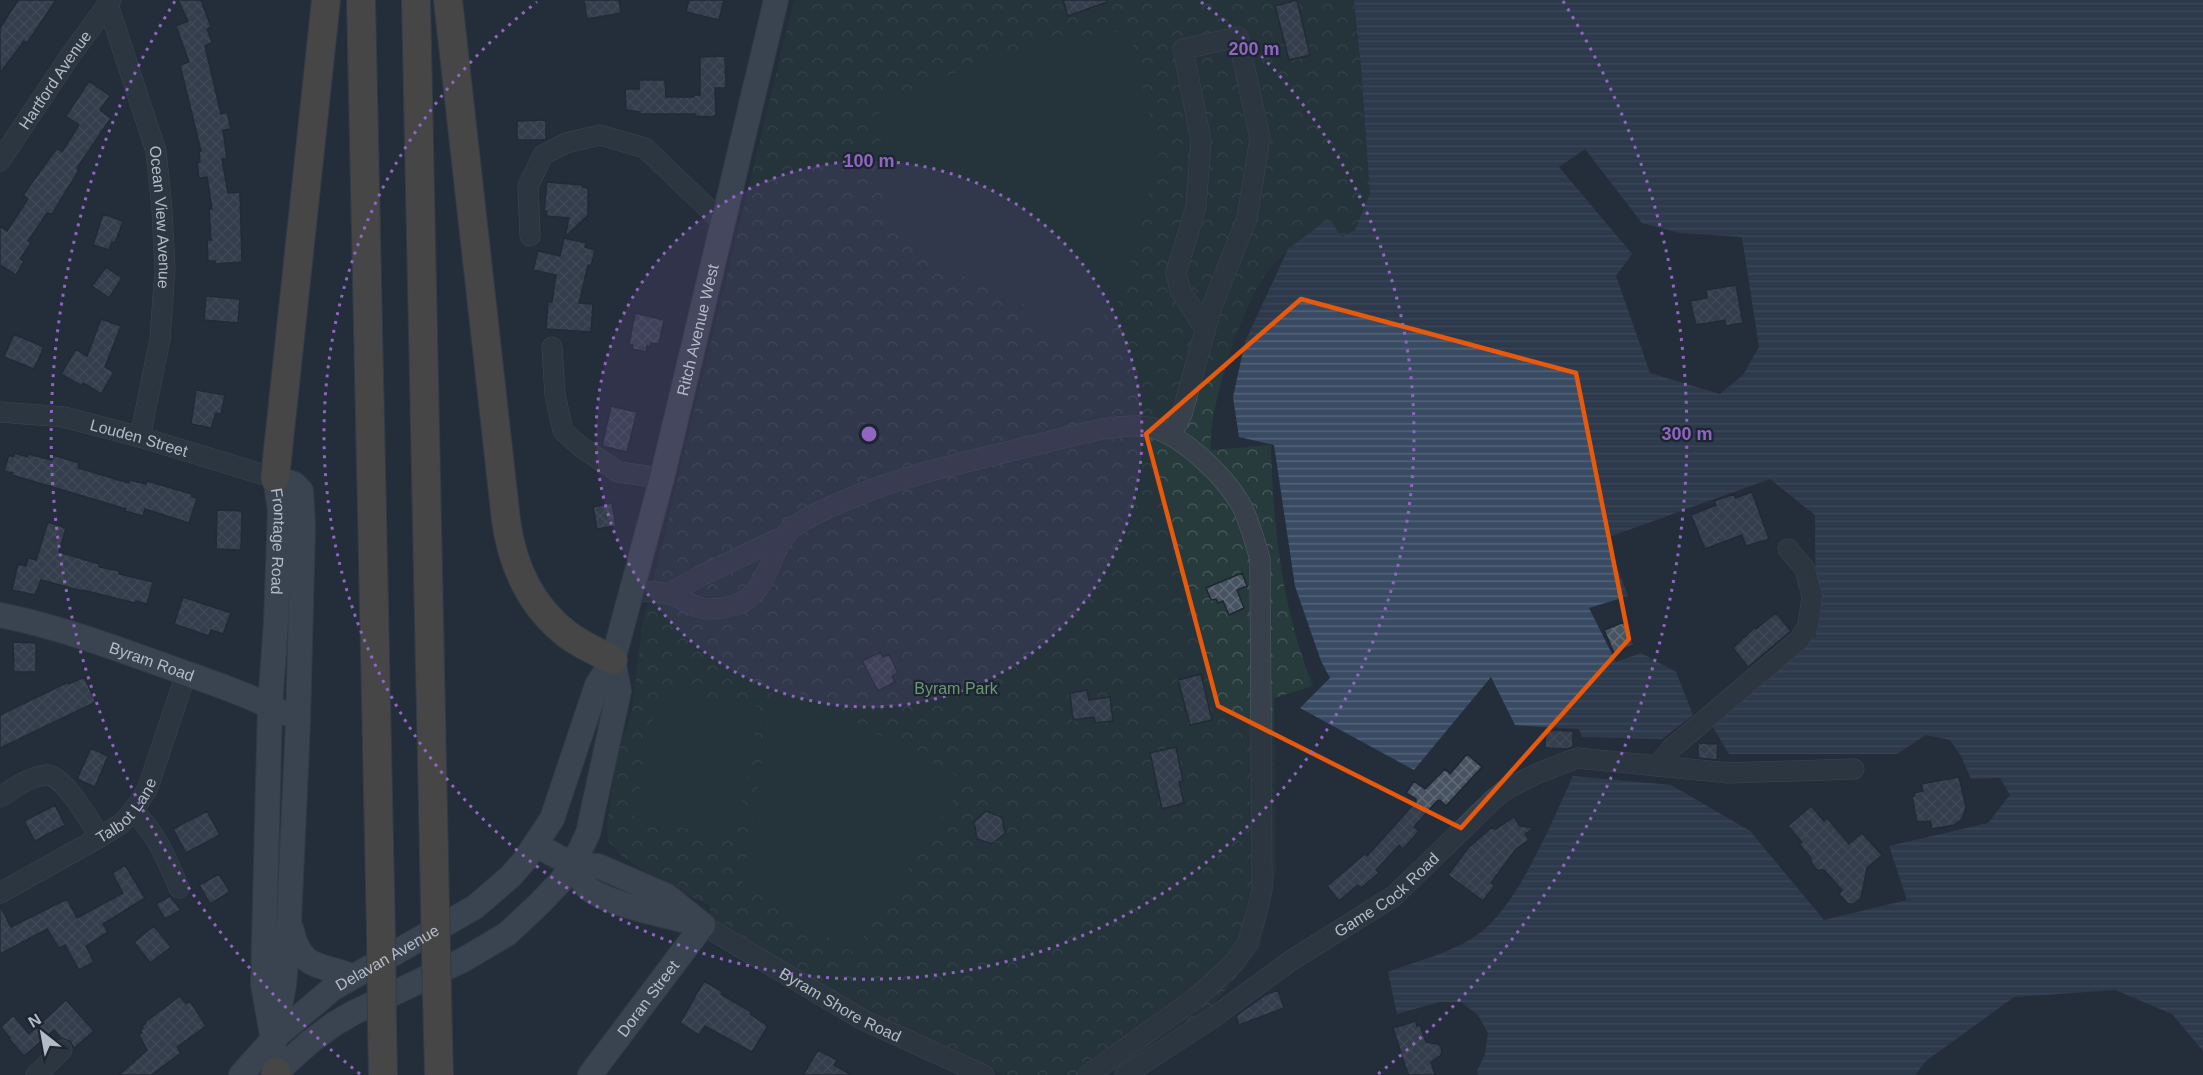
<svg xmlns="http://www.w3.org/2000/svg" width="2203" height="1075" font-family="Helvetica,sans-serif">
<defs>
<pattern id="park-crowns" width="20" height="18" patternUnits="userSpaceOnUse" patternTransform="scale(1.5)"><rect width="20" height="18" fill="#273b3d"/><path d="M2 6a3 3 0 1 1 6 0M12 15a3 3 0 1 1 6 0" fill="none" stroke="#445558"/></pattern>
<pattern id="water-rules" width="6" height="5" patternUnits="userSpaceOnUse" patternTransform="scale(1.5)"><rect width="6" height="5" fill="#394b63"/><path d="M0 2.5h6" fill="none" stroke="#536378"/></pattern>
<pattern id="building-cross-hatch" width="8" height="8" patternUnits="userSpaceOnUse" patternTransform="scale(1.5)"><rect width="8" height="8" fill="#485362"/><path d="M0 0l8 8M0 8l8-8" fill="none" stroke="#606a77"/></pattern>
</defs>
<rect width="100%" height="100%" fill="#242e3b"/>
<path fill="url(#park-crowns)" d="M794,0H1354L1361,67L1370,194L1356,230L1342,237L1331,222H1324C1304,237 1284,251 1268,271C1242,305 1208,408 1211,450L1271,445C1273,526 1282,610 1313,686L1274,698L1276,871L1260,947L1213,1005L1108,1075H1003L988,1066L892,1024L846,1000L710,916V905L666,886L621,855L608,841L607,825L617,755L632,711L642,627Z"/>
<path fill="#273b3d" d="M1129,30L1159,153L1122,297L1101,319L1059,344L1016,296L941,268L884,224L879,102L1040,41Z
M775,680L966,781L853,952L742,885Z
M659,688L760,707L735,838L634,819Z"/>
<path fill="url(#water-rules)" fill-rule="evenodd" d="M1354,0H2203V1051L2172,1014L2115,990L2014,997L1926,1061L1915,1075H1478L1477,1071L1485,1054L1488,1033L1478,1015L1461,1002H1439L1397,1014L1388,972C1417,961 1451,953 1477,935C1518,907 1552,821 1573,776L1671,785L1750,831L1824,920L1907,900L1889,846L1988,823L2010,795L2000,778L1971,779L1961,756L1950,740L1926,735L1897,754H1729L1711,724L1816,636L1815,515L1770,479L1606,538L1628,596L1589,608L1616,662L1641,653L1676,672L1693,715L1662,739L1582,737L1579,729L1515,725L1491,677L1414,770L1300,708L1330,678L1321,661L1295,586L1274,445L1239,437L1233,397L1245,342L1288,249L1324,222H1331L1342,237L1355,230L1370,194L1361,67ZM1585,149L1642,223L1680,233L1742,237L1759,347L1743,375L1720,394L1650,373L1616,276L1632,254L1559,167Z"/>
<path fill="url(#building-cross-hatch)" stroke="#1e2732" stroke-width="1.5" d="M18,0H56L27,43L24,41L0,73V28Z
M178,0H201L211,27L207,29L212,42L205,46L221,114L227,112L231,129L223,130L227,159H222L228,193L240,192L242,262L215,264V261H208L207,240H211L209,209H212L207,177L199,178L197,163L200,162L199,152L201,151L180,65L189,62L176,26L188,21Z
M584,0H619L621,13L587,19Z
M689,0H724L719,20L686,12Z
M1063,0H1106L1107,2L1068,16Z
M1297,0L1310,55L1289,60L1275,6Z
M725,56L726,88H715L716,115L712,117L695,116V114H640V112L626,110L625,89H639V80H665L666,97H694V95H700V57Z
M89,81L110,96L100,110L111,118L77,168L79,170L52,214L47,213L28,241L31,243L20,259L24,261L16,275L0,265V226L7,231L28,199L23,195L36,177L57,148L62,152L79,125L66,116Z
M546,120V140H517V121Z
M547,182L582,185V187L588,188V215L565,237L569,218L546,216L547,211H544Z
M103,214L123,221L115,243L112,242L109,250L93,245Z
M564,238L586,243L585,247L595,250L591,266L588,265L579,303L593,304L591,332L546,329L548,302H552L556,275L533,270L538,251L560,256Z
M106,267L122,278L109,298L92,286Z
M1736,285L1743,323L1726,326L1725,320L1696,325L1690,301L1707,298L1706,290Z
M206,296L240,299L238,323L204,320Z
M635,313L664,320L659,344L651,343L650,347L647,346L646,352L632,349L633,345L629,344Z
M101,319L121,326L105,367L114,372L101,394L83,383L82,386L61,374L76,349L87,356Z
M14,334L44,347L34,369L4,357Z
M196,390L225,395L221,414L216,413L211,428L191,424Z
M611,406L637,412L627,452L602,446Z
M15,453L27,457L28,454L52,460L53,455L79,463L78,468L129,483L130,480L146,484L147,481L192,494V497L197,498L189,523L145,509L143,516L125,511L126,509L12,475L13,473L4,471L9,455L13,457Z
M1752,492L1769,539L1746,546L1742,535L1705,549L1691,515L1716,505L1714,501L1734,494L1735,498Z
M612,503L616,526L597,529L593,507Z
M217,510L242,511L241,550L216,549Z
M48,522L66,528L59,552L99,564V567L119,571V574L153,582L147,604L136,601L135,603L83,590L82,591L41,580L35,595L12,590L18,564L26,566L28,558L36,560Z
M1242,573L1247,586L1237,590L1244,608L1229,615L1223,601L1218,603L1216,599L1211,600L1206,588Z
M183,597L231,613L223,634L211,630L209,636L174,624Z
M1776,613L1791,631L1748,667L1733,648L1755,627L1756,629Z
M1624,622L1634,645L1614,653L1604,630Z
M13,642L36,643V672H14Z
M880,652L883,657L889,654L898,673L892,676L895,682L878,691L862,661Z
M1201,674L1212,720L1190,725L1178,680Z
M84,677L96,702L0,748V715L68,682L69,684Z
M1087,690L1089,700L1110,697L1113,721L1095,723L1094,717L1073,720L1070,693Z
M1546,730L1573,731V747L1567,749L1545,748Z
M1698,743L1718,744L1717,760L1698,758Z
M1176,747L1183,781L1179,782L1184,803L1162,809L1150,753Z
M91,748L108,756L95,787L77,779Z
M1467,754L1482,767L1446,806L1440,800L1437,801L1414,827L1419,831L1403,849L1399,845L1376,870L1379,873L1361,888L1358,885L1339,901L1327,886L1365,854L1367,856L1416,802V799L1406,793L1414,781L1425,789L1445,769L1450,774Z
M1959,777L1966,807L1962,819L1954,825L1932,829L1930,821L1917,822L1912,796H1915L1914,793L1923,791L1921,784Z
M55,805L65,825L35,841L24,821Z
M1811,806L1824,821L1827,818L1849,844L1862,833L1882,855L1867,868L1861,898L1854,904H1848L1839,894L1842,890L1824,870H1817L1811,862V858L1799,844L1802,842L1788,826Z
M207,811L220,835L186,853L173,829Z
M986,811L1002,817L1005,833L992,844L977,839L974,822Z
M1514,817L1520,826L1534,828L1525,834L1529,840L1516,849L1491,883L1495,885L1483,901L1448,875L1468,848L1491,828L1496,829Z
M125,865L145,898L103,924L108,932L86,946L94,962L79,970L65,945L59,948L47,929L0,954V906L11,927L67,899L77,918L123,893L112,873Z
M219,874L230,892L210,904L199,885Z
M170,896L181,910L165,919L156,904Z
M154,926L171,947L150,963L134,942Z
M704,981L723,992L721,994L751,1012L750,1014L768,1026L752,1052L705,1026L699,1035L680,1023Z
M1278,990L1284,1008L1239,1025L1236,1016L1265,995Z
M180,996L186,1004L190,1001L206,1026L177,1047L181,1053L151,1075H119L147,1050L139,1035L142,1033L140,1031L143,1028L142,1026L146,1023L145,1022Z
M66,1000L94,1031L74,1048L70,1041L61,1038L54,1030L24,1056L9,1039L10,1038L1,1027L13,1015L29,1034Z
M1416,1021L1417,1026L1420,1025L1426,1042L1438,1044L1441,1047L1442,1052L1440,1056L1431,1062L1435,1075H1409L1405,1066L1393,1028Z
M818,1050L837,1060L834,1065L851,1075H803Z"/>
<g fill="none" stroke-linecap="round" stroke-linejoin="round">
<g stroke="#555e69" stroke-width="21">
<g id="minor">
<path id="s1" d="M108,5L156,151L162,209L165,269L160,339L140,437"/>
<path id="s2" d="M0,161L70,56L111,0"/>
<path d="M530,236L528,186L543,155L566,143L600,135L645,148L722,222"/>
<path d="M552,347L555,395L563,431L581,447L618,472L662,478"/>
<path id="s3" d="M0,412L64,417L140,437L275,478"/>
<path d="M1172,434L1182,414L1211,309L1247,218L1260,138L1238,37L1183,49L1201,141L1196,207L1176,273L1180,290L1205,329"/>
<path d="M632,592C644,591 657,591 669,594C679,596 688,604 698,607C709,611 727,608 738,604C773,589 767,546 795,526C811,515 827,508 844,501C904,474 968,462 1031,446C1063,439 1127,418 1156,429C1186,439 1224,476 1240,503C1250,521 1254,540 1260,559L1262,890L1258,908L1247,944L1234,963L1197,997L1088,1075"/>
<path d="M669,594L700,576L783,537"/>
<path d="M1657,766L1672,748L1799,640L1808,626L1812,596L1805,569L1788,549"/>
<path d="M0,797C14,789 30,776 46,775C63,773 91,823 100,837"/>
<path d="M133,811C156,832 167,860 179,888"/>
<path id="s4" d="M0,893L100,837L121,824L133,811L147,790L186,674"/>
<path id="s5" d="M703,925L863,1020L984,1075"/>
<path d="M36,1075L62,1050"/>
<path id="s6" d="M1125,1075L1214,1017L1292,960L1394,896L1493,800L1505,790L1536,774L1577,758L1729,773L1854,769"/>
</g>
</g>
<g stroke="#404954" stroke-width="26">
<g id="major">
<path id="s7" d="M0,615C56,626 109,646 163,665C203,680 246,693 283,713"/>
<path d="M536,845L573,865L598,866L667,896L703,925"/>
<path d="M573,865C578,872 582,883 589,889C608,904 670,917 696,923"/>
<path d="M291,928C301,971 318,963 352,976"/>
<path id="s8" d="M274,1038L284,985L289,921L298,722L303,525L301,491L294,484L275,478L280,510L276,622L270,706L263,984L275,1052"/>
<path id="s9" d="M241,1075L274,1038L332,989L475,907L511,876L524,861L552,819L597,685L613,660L662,478L776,0"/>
<path d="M273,1075L310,1042L334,1024L353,1013L463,960L507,934L538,905L561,881L573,865L588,833L619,691L613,660"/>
<path id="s10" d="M590,1075L703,925"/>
</g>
</g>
<g stroke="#424b56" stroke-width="30">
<path id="highway" d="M361,0L381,934
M416,0L435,905
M448,0L506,520C512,565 531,607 568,635C581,645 598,652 613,660
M275,478L326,0
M437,994L439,1075
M382,1023L383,1075
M276,1072L277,1075"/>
</g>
<use href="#minor" stroke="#37404b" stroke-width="20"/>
<use href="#major" stroke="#555f6b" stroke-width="24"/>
<use href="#highway" stroke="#716555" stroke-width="28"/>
<g stroke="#424b56" stroke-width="30" stroke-linecap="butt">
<path id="highway-bridge" d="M435,905L437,994
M381,934L382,1023"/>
</g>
<use href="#highway-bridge" stroke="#716555" stroke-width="28"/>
</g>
<path d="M0 0H2203V1075H0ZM1301,299L1576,373L1629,639L1461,828L1218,706L1146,434Z" fill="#242e3b" fill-opacity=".55" fill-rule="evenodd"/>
<path fill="none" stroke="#e8590c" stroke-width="4.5" stroke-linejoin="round" d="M1301,299L1576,373L1629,639L1461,828L1218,706L1146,434Z"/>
<circle cx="869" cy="434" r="273" fill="#9165c2" fill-opacity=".12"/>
<g fill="none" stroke="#9165c2" stroke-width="3" stroke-dasharray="3 6">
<circle cx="869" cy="434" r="273"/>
<path d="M1201 2A545 545 0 1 1 537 2"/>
<path d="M360 1074A818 818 0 0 1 175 1M1563 1A818 818 0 0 1 1378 1074"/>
</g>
<g text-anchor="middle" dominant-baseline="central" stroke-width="4.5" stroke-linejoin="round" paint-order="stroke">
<g font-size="16" fill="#b3bbc7" stroke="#1c2530">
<text stroke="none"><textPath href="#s2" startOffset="98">Hartford Avenue</textPath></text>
<text stroke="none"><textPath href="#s1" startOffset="220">Ocean View Avenue</textPath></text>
<text stroke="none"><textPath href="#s9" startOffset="920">Ritch Avenue West</textPath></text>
<text stroke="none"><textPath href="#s3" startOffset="142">Louden Street</textPath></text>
<text stroke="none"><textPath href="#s8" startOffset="642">Frontage Road</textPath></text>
<text stroke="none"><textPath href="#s7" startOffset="159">Byram Road</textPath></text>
<text stroke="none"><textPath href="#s4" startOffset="153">Talbot Lane</textPath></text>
<text stroke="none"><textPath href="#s6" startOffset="318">Game Cock Road</textPath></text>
<text stroke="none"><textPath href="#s9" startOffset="189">Delavan Avenue</textPath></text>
<text stroke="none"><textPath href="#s10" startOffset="96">Doran Street</textPath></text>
<text stroke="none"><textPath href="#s5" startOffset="159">Byram Shore Road</textPath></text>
</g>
<g font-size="16" fill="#6b9774" stroke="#1c2530">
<text x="956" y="688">Byram Park</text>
</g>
</g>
<circle cx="869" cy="434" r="9" fill="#9165c2" stroke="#1c2530" stroke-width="3"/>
<g font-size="18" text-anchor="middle" font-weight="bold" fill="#9165c2" stroke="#1c2530" stroke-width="4.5" stroke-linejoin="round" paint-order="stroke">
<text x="1254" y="55">200 m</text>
<text x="869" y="167">100 m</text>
<text x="1687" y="440">300 m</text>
</g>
<g transform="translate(42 1033) rotate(329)" stroke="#1c2530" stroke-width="4.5" paint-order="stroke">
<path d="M0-4.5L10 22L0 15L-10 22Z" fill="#b3bbc7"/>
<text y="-9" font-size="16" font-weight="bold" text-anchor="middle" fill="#b3bbc7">N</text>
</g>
</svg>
